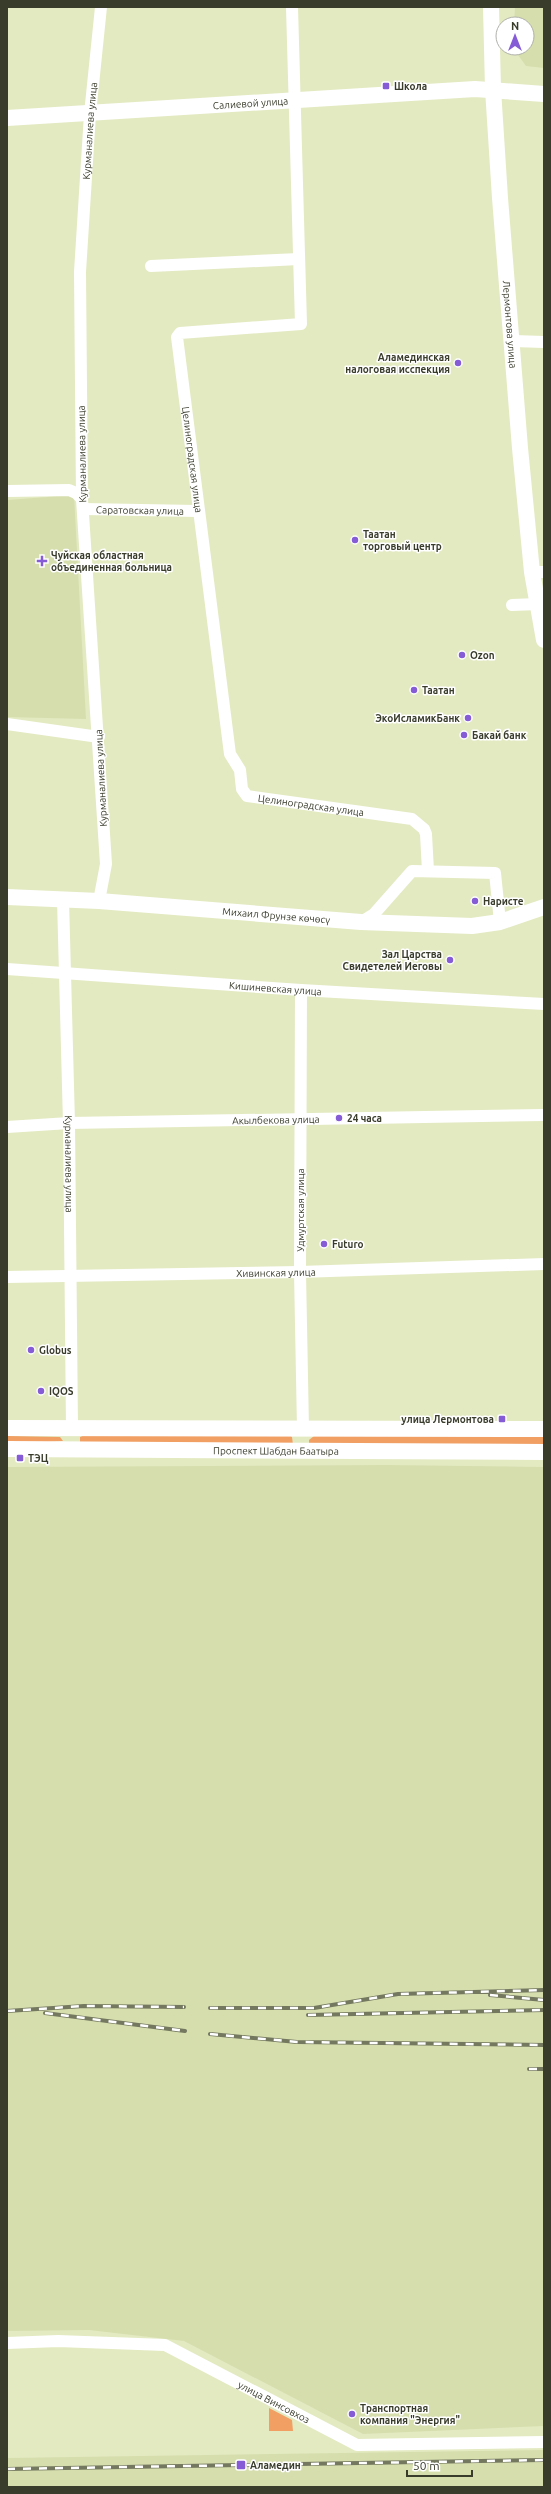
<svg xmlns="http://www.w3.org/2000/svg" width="551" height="2494" font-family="Ubuntu,sans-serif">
<rect width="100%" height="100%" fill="#e3eac1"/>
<path fill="#d6deae" d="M515,7H544V68L526,66L513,48H527V24H514Z
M74,495L86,719L7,717V500Z
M386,1465L544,1467V2426L363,2434L184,2341L89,2330L7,2331V1467Z
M544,2450V2487H7V2458Z"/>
<path fill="#f19f63" d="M289,1434L292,1437L293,1445H80V1437L85,1435Z
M7,1436L60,1437L63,1441L7,1445Z
M314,1436H544V1447L309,1443V1440Z
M269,2408L292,2420L293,2431H269Z"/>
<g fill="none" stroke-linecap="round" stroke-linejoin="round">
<g stroke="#fff" stroke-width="12">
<path id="s1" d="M292,7L301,324L180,333L177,337L230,754L240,770L242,789L247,796L412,819L424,829L426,834L428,871"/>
<path d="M151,266L299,259"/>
<path d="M513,341L544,342"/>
<path d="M7,491L69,490L76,493L82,499"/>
<path id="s2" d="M83,509L197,511"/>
<path d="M532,572H544"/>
<path d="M512,605L538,604"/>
<path d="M7,724L99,737"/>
<path id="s3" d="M63,899L69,1123L72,1428"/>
<path id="s4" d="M99,901L106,864L82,499L80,272L90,114L101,7"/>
<path d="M361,922L374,914L412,871L495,873L500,922"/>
<path id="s5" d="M7,969L301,990L544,1004"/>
<path d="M301,990L300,1272L303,1429"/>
<path id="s6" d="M7,1127L69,1123L544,1115"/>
<path id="s7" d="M7,1277L300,1272L544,1264"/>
<path id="s8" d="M7,2343L58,2341L165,2345L357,2445L544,2442"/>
</g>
<g stroke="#fff" stroke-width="16">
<path id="s9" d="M491,7L493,89L500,198L520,448L532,572L544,640"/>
<path id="s10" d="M7,118L475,89L544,94"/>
<path id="s11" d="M7,897L99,901L361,922L472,926L500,922L544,907"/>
<path d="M7,1428L544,1429"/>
<path id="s12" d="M7,1449L544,1452"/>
</g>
<g stroke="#74785f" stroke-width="4">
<path id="rail" d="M490,1995L544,2000
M210,2008H314L398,1994L544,1990
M7,2011L84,2006L184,2007
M45,2013L185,2031
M308,2015L544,2010
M210,2034L297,2042L544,2045
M529,2069H544
M7,2469L544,2460"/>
</g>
<use href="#rail" stroke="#fff" stroke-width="2.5" stroke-dasharray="8" stroke-linecap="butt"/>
</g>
<g fill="#855cd6" stroke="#fff" stroke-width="1.5">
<rect x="382" y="82" width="8" height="8" rx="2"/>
<circle cx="458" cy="363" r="4"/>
<circle cx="355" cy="540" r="4"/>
<path d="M40 555h4v4h4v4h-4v4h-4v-4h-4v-4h4z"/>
<circle cx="462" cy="655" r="4"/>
<circle cx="414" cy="690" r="4"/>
<circle cx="468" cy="718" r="4"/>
<circle cx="464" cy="735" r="4"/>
<circle cx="475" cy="901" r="4"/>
<circle cx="450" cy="960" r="4"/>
<circle cx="339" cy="1118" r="4"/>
<circle cx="324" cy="1244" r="4"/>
<circle cx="31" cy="1350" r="4"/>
<circle cx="41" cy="1391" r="4"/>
<rect x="498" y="1415" width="8" height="8" rx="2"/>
<rect x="16" y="1454" width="8" height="8" rx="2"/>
<circle cx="352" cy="2414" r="4"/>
<rect x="236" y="2460" width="10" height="10" rx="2"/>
</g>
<g text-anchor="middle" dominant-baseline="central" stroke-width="3" stroke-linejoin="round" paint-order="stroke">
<g font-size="10" font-weight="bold" fill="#393b2b" stroke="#fff" text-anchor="start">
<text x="394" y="86">Школа</text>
<text x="450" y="357" text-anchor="end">Аламединская<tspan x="450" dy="12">налоговая исспекция</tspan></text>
<text x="363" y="534">Таатан<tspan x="363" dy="12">торговый центр</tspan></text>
<text x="51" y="555">Чуйская областная<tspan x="51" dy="12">объединенная больница</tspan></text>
<text x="470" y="655">Ozon</text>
<text x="422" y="690">Таатан</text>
<text x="460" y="718" text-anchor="end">ЭкоИсламикБанк</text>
<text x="472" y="735">Бакай банк</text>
<text x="483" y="901">Наристе</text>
<text x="442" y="954" text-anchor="end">Зал Царства<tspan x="442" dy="12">Свидетелей Иеговы</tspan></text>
<text x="347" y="1118">24 часа</text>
<text x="332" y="1244">Futuro</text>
<text x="39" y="1350">Globus</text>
<text x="49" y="1391">IQOS</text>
<text x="494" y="1419" text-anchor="end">улица Лермонтова</text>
<text x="28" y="1458">ТЭЦ</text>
<text x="360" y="2408">Транспортная<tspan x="360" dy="12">компания "Энергия"</tspan></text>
<text x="250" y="2465">Аламедин</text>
</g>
<g font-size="10" fill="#393b2b" stroke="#fff">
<text stroke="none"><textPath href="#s10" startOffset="244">Салиевой улица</textPath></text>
<text stroke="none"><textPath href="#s4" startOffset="772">Курманалиева улица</textPath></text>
<text stroke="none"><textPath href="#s9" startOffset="318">Лермонтова улица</textPath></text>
<text transform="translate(82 454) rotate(-91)">Курманалиева улица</text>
<text stroke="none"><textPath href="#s1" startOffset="567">Целиноградская улица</textPath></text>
<text stroke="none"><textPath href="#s2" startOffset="57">Саратовская улица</textPath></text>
<text transform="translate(101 778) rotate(-93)">Курманалиева улица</text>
<text stroke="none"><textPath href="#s1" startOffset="975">Целиноградская улица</textPath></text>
<text stroke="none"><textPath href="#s11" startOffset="270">Михаил Фрунзе көчөсү</textPath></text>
<text stroke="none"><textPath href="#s5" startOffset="269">Кишиневская улица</textPath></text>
<text stroke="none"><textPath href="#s6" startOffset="269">Акылбекова улица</textPath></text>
<text stroke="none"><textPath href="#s3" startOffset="265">Курманалиева улица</textPath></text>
<text transform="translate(300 1210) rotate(-90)">Удмуртская улица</text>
<text stroke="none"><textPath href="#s7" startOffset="269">Хивинская улица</textPath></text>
<text stroke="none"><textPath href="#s12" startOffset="269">Проспект Шабдан Баатыра</textPath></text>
<text stroke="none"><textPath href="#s8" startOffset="281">улица Винсовхоз</textPath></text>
</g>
</g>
<rect width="551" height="2494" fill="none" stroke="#393b2b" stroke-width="16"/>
<g transform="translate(515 36)"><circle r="19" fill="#ffffff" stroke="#b0b1aa"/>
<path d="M0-3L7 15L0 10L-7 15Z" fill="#855cd6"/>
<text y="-6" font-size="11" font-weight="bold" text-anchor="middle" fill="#393b2b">N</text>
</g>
<path d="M407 2470v6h65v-6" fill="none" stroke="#393b2b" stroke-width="2"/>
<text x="413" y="2470" font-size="12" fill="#393b2b" stroke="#ffffff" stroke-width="3" paint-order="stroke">50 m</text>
</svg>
